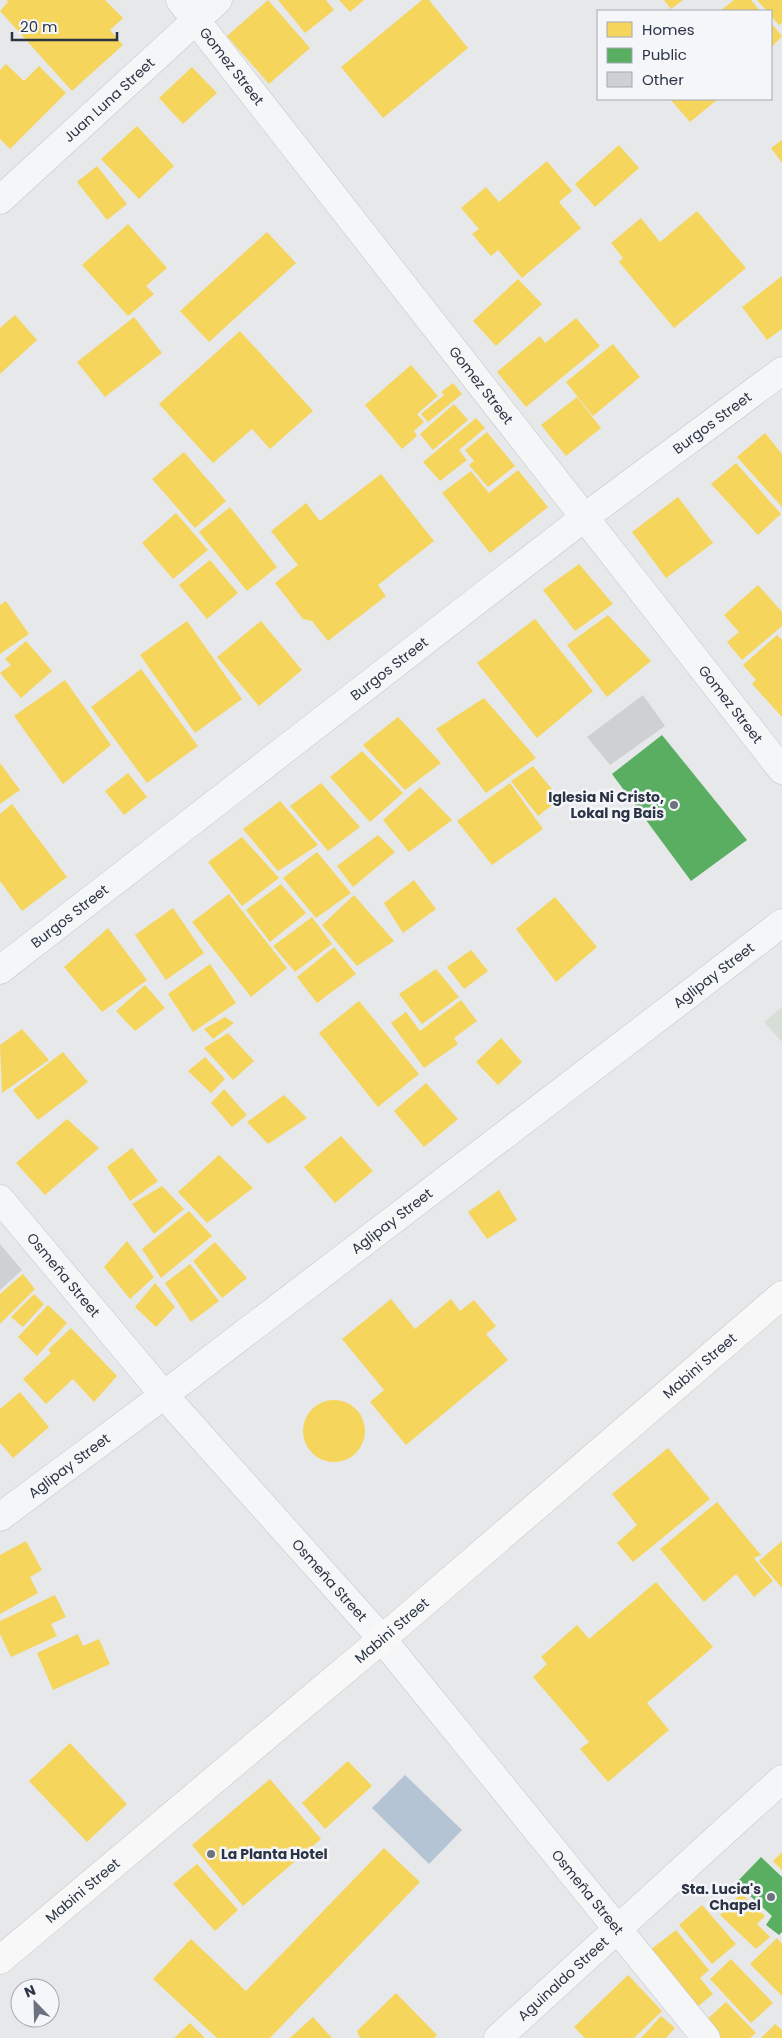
<svg xmlns="http://www.w3.org/2000/svg" width="782" height="2038" font-family="Poppins,sans-serif">
<rect width="100%" height="100%" fill="#e6e8ea"/>
<path fill="#d6ded6" d="M782,1007V1042L764,1022Z"/>
<path fill="#b4c4d5" d="M405,1775L462,1830L429,1864L372,1808Z"/>
<path fill="#f6d55c" d="M6,0H105L123,18L110,30L123,45L72,91L0,11L8,2Z
M268,0L310,48L269,84L227,36Z
M278,0H326L334,10L305,33Z
M339,0H364L350,12Z
M422,0H429L468,48L383,118L341,67Z
M664,0H683L671,9Z
M734,0H751L760,11H720Z
M757,0H782V23L779,25L771,16V11H767Z
M771,23L782,36L771,48Z
M6,64L24,81L39,66L66,93L10,149L0,139V70Z
M192,67L217,93L183,124L159,98Z
M670,99H718L690,122Z
M137,126L174,166L139,199L101,159Z
M782,140V163L771,148Z
M619,145L639,168L595,207L575,184Z
M547,161L572,191L559,202L581,228L522,278L498,250L491,256L472,234L479,229L461,208L486,187L499,202Z
M97,166L127,204L107,220L77,182Z
M697,211L746,268L674,328L619,262L623,258L611,243L641,218L660,242Z
M128,224L167,268L146,286L154,294L128,316L82,265Z
M267,232L296,263L209,342L180,311Z
M782,276V329L767,340L742,307Z
M518,279L542,304L496,346L473,321Z
M15,315L37,340L0,374V328Z
M134,317L162,353L105,397L77,362Z
M576,318L600,346L526,407L497,372L540,336L545,343Z
M240,331L313,411L270,449L252,429L213,463L159,404Z
M613,344L640,377L593,416L566,382Z
M411,365L438,396L417,414L424,422L414,431L417,436L402,449L365,405Z
M453,383L462,394L428,422L421,414L444,395L441,392Z
M577,397L601,428L566,456L541,425Z
M454,404L468,420L433,450L420,434Z
M476,418L485,428L459,450L467,460L440,481L423,462Z
M487,432L515,466L488,487L469,465L474,461L465,450Z
M765,433L782,454V507L737,457Z
M184,452L226,501L195,528L152,479Z
M736,463L781,514L758,535L711,484Z
M518,470L548,507L490,553L442,493L471,471L489,493Z
M381,474L434,541L378,585L386,596L328,641L312,621L303,619L275,583L298,565L271,531L306,503L320,521Z
M678,497L713,543L666,578L632,532Z
M230,507L277,567L247,591L199,532Z
M176,513L208,550L173,579L142,543Z
M210,560L238,593L207,619L179,585Z
M579,564L613,604L575,631L543,590Z
M758,585L782,612V626L742,660L727,642L739,632L724,615Z
M6,601L29,634L0,654V605Z
M608,615L651,661L607,697L567,645Z
M535,619L593,691L537,738L477,663Z
M187,621L242,699L195,733L140,655Z
M261,621L302,670L259,706L217,657Z
M777,635L782,640V717L752,684L756,680L743,665Z
M26,641L52,671L21,698L0,673L11,665L5,659Z
M141,669L198,746L147,783L91,707Z
M65,680L111,745L63,784L14,716Z
M484,698L536,758L486,793L436,729Z
M398,717L441,763L405,790L363,745Z
M362,751L403,793L370,822L330,777Z
M0,763L20,790L0,804Z
M533,766L560,799L538,816L511,781Z
M128,773L147,797L124,815L105,791Z
M321,783L360,827L328,851L290,806Z
M510,783L543,829L492,865L457,821Z
M420,787L452,820L409,852L383,820Z
M280,801L318,845L278,871L243,829Z
M12,804L67,877L22,911L0,881V814Z
M378,835L395,852L353,887L337,866Z
M242,837L279,878L242,906L208,862Z
M317,852L351,893L316,918L283,878Z
M414,880L436,909L403,933L384,903Z
M281,884L306,913L270,942L246,910Z
M229,894L287,968L251,997L192,922Z
M354,895L394,941L357,966L322,925Z
M555,897L597,947L556,982L516,929Z
M173,908L204,953L166,980L135,935Z
M312,917L332,944L295,972L273,946Z
M108,928L147,980L102,1012L64,967Z
M334,947L356,974L317,1003L297,977Z
M471,950L488,971L464,989L447,967Z
M210,964L236,1003L193,1032L168,994Z
M436,969L459,997L422,1024L399,994Z
M145,985L165,1008L135,1031L116,1011Z
M461,1000L477,1021L454,1038L458,1044L424,1068L391,1023L406,1012L420,1031Z
M359,1001L419,1074L378,1107L319,1033Z
M225,1017L234,1023L213,1039L204,1029Z
M22,1029L49,1060L2,1093L0,1045Z
M228,1033L254,1061L233,1080L204,1048Z
M501,1038L522,1062L498,1085L476,1062Z
M63,1052L88,1082L38,1120L13,1090Z
M205,1057L225,1079L211,1093L188,1071Z
M426,1083L458,1119L424,1147L394,1111Z
M224,1089L247,1115L232,1127L211,1103Z
M284,1095L307,1118L268,1144L247,1122Z
M67,1119L99,1148L45,1195L16,1163Z
M341,1136L373,1171L335,1203L304,1167Z
M132,1148L158,1181L130,1201L107,1167Z
M219,1155L253,1188L207,1223L178,1192Z
M162,1186L184,1209L154,1234L132,1204Z
M499,1190L517,1220L487,1239L468,1212Z
M189,1211L212,1236L161,1278L142,1249Z
M127,1241L154,1277L130,1299L104,1267Z
M215,1242L247,1278L222,1298L193,1261Z
M190,1264L219,1301L191,1322L165,1283Z
M23,1274L35,1289L0,1324V1294Z
M155,1283L175,1307L156,1327L135,1307Z
M34,1294L44,1304L23,1327L11,1317Z
M391,1299L415,1329L451,1299L460,1311L474,1300L496,1326L486,1334L508,1360L406,1445L370,1402L384,1390L342,1339Z
M48,1305L67,1323L37,1356L18,1337Z
M71,1328L117,1376L94,1402L73,1379L46,1404L23,1379L51,1353L48,1350Z
M20,1392L49,1427L13,1458L0,1443V1409Z
M303 1431a31 31 0 1 1 62 0a31 31 0 1 1-62 0Z
M668,1448L710,1499L633,1562L617,1543L637,1525L612,1494Z
M717,1502L761,1555L754,1558L773,1581L754,1597L736,1574L704,1602L660,1549Z
M26,1541L42,1570L30,1577L38,1593L0,1614V1555Z
M782,1541V1588L759,1561Z
M656,1582L713,1647L647,1703L669,1730L608,1782L580,1749L589,1742L533,1677L547,1664L541,1657L577,1625L589,1639Z
M55,1595L66,1617L51,1624L57,1636L11,1657L0,1634V1621Z
M78,1634L83,1646L99,1639L110,1664L53,1690L37,1653Z
M70,1743L127,1804L87,1842L29,1781Z
M348,1761L372,1786L325,1829L302,1803Z
M270,1779L321,1839L243,1906L192,1845Z
M384,1848L420,1882L270,2038H217L153,1979L191,1939L246,1991Z
M782,1852V1870L773,1861Z
M197,1864L238,1910L215,1931L173,1884Z
M741,1893L765,1916L757,1924L770,1937L756,1949L720,1915Z
M702,1905L736,1944L712,1964L679,1925Z
M676,1930L709,1970L700,1978L713,1994L697,2007L650,1950Z
M777,1938L782,1944V1996L750,1964Z
M731,1959L773,2003L751,2023L710,1979Z
M628,1975L662,2011L634,2038H585L574,2027Z
M396,1993L437,2035L434,2038H360L357,2031Z
M726,2002L756,2033L750,2038H717L703,2023Z
M661,2016L675,2028L666,2038H641Z
M313,2017L332,2038H290Z
M190,2023L205,2038H174Z
M775,2024L782,2030V2038H761Z"/>
<path fill="#5aae61" d="M662,735L747,840L691,881L612,774Z
M761,1857L782,1877V1932L779,1935L766,1925L772,1916L736,1883Z"/>
<path fill="#ced0d3" d="M643,695L665,726L610,765L587,737Z
M0,1244L22,1270L0,1290Z"/>
<g fill="none" stroke-linecap="round" stroke-linejoin="round">
<g stroke="#c4c6c8" stroke-width="29">
<g id="street">
<path id="s1" d="M180,0L782,770"/>
<path id="s2" d="M0,200L218,0"/>
<path id="s3" d="M0,970L585,517L782,371"/>
<path id="s4" d="M0,1199L164,1395L382,1639L706,2038"/>
<path id="s5" d="M0,1517L164,1395L782,923"/>
<path id="s6" d="M498,2038L782,1779"/>
</g>
</g>
<g stroke="#c4c6c8" stroke-width="29">
<g id="secondary">
<path id="s7" d="M0,1960L382,1639L782,1295"/>
</g>
</g>
<use href="#street" stroke="#f5f6f7" stroke-width="28"/>
<use href="#secondary" stroke="#f8f8f8" stroke-width="28"/>
</g>
<g fill="#6c737f" stroke="#f4f6f9" stroke-width="2">
<circle cx="674" cy="805" r="5"/>
<circle cx="211" cy="1854" r="5"/>
<circle cx="771" cy="1897" r="5"/>
</g>
<g text-anchor="middle" dominant-baseline="central" stroke-width="5" stroke-linejoin="round" paint-order="stroke">
<g font-size="14" fill="#2b3445" stroke="#f4f6f9">
<text stroke="none"><textPath href="#s1" startOffset="84">Gomez Street</textPath></text>
<text stroke="none"><textPath href="#s2" startOffset="148">Juan Luna Street</textPath></text>
<text stroke="none"><textPath href="#s1" startOffset="489">Gomez Street</textPath></text>
<text stroke="none"><textPath href="#s3" startOffset="898">Burgos Street</textPath></text>
<text stroke="none"><textPath href="#s3" startOffset="492">Burgos Street</textPath></text>
<text stroke="none"><textPath href="#s1" startOffset="894">Gomez Street</textPath></text>
<text stroke="none"><textPath href="#s3" startOffset="88">Burgos Street</textPath></text>
<text stroke="none"><textPath href="#s5" startOffset="896">Aglipay Street</textPath></text>
<text stroke="none"><textPath href="#s5" startOffset="491">Aglipay Street</textPath></text>
<text stroke="none"><textPath href="#s4" startOffset="99">Osmeña Street</textPath></text>
<text stroke="none"><textPath href="#s7" startOffset="918">Mabini Street</textPath></text>
<text stroke="none"><textPath href="#s5" startOffset="86">Aglipay Street</textPath></text>
<text stroke="none"><textPath href="#s4" startOffset="504">Osmeña Street</textPath></text>
<text stroke="none"><textPath href="#s7" startOffset="512">Mabini Street</textPath></text>
<text stroke="none"><textPath href="#s7" startOffset="108">Mabini Street</textPath></text>
<text stroke="none"><textPath href="#s4" startOffset="909">Osmeña Street</textPath></text>
<text stroke="none"><textPath href="#s6" startOffset="88">Aguinaldo Street</textPath></text>
</g>
<g font-size="14" font-weight="bold" fill="#2b3445" stroke="#f4f6f9" text-anchor="end">
<text x="664" y="797">Iglesia Ni Cristo,<tspan x="664" dy="16">Lokal ng Bais</tspan></text>
<text x="221" y="1854" text-anchor="start">La Planta Hotel</text>
<text x="761" y="1889">Sta. Lucia's<tspan x="761" dy="16">Chapel</tspan></text>
</g>
</g>
<rect x="597" y="10" width="175" height="90" fill="#f4f6f9" stroke="#a4a8b1"/>
<rect x="607" y="22" width="25" height="15" fill="#f6d55c" stroke="#a4a8b1"/>
<text x="642" y="35" font-size="15" fill="#2b3445">Homes</text>
<rect x="607" y="48" width="25" height="15" fill="#5aae61" stroke="#a4a8b1"/>
<text x="642" y="60" font-size="15" fill="#2b3445">Public</text>
<rect x="607" y="72" width="25" height="15" fill="#ced0d3" stroke="#a4a8b1"/>
<text x="642" y="85" font-size="15" fill="#2b3445">Other</text>
<g transform="translate(35 2003) rotate(337)"><circle r="24" fill="#f4f6f9" stroke="#a4a8b1"/>
<path d="M0-4L9 19L0 12L-9 19Z" fill="#6c737f"/>
<text y="-8" font-size="14" font-weight="bold" text-anchor="middle" fill="#2b3445">N</text>
</g>
<path d="M12 32v8h105v-8" fill="none" stroke="#2b3445" stroke-width="2.5"/>
<text x="20" y="32" font-size="15" fill="#2b3445" stroke="#f4f6f9" stroke-width="4" paint-order="stroke">20 m</text>
</svg>
